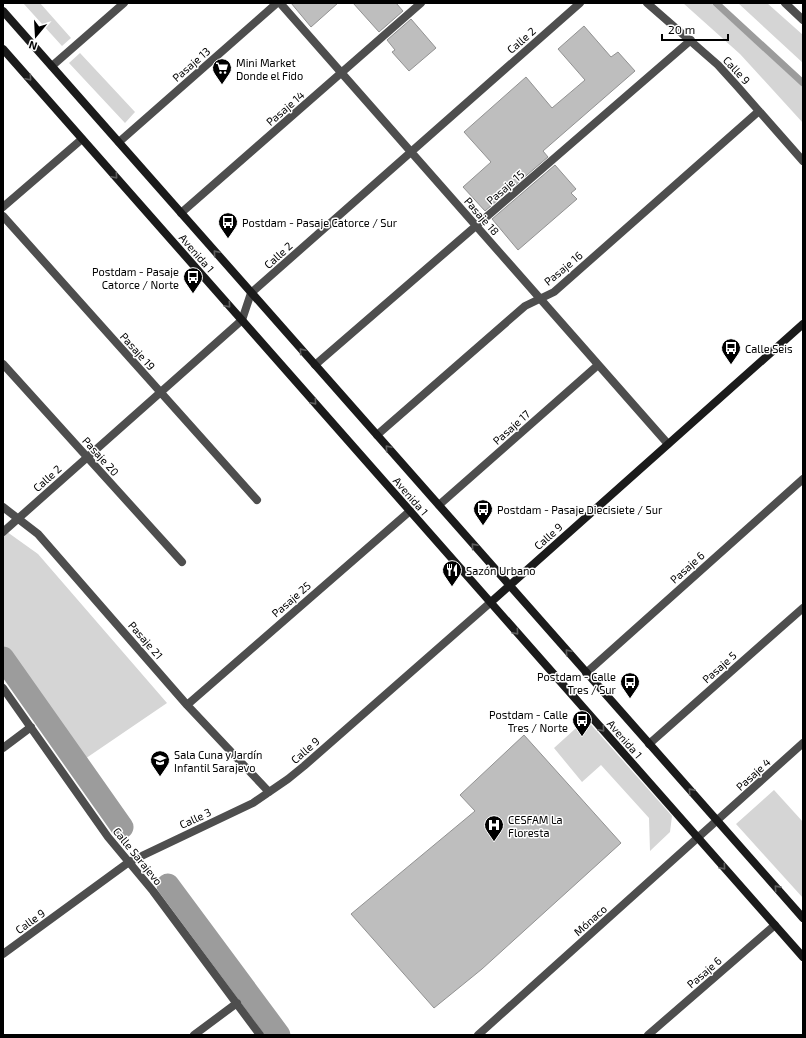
<svg xmlns="http://www.w3.org/2000/svg" width="806" height="1038" font-family="'Exo 2',sans-serif">
<rect width="100%" height="100%" fill="#fff"/>
<path fill="#d5d5d5" d="M23,3H40L71,38L62,46Z
M683,3H711L803,87V123L740,54Z
M738,3H767L803,35V63Z
M80,53L135,112L125,123L69,63Z
M3,529L38,554L167,703L76,765L3,665Z
M586,719L672,816L670,832L650,851L649,818L601,765L582,782L554,748Z
M774,790L803,822V898L736,824Z"/>
<g fill="none" stroke-linecap="round" stroke-linejoin="round">
<path stroke="#9c9c9c" stroke-width="7" d="M716,3L803,83"/>
<path stroke="#9c9c9c" stroke-width="23" d="M3,658L122,827
M168,885L279,1035"/>
</g>
<path fill="#bebebe" stroke="#929292" d="M291,3H338L311,27Z
M353,3H396L403,11L379,32Z
M411,19L436,48L409,71L392,52L395,50L387,40Z
M584,26L611,57L618,52L635,71L543,151L548,157L485,211L463,187L491,162L464,132L526,77L552,108L585,80L558,49Z
M555,165L576,189L571,193L577,199L518,250L492,219Z
M524,735L621,843L482,969L434,1008L351,914L475,811L460,795Z"/>
<g fill="none" stroke-linecap="round" stroke-linejoin="round">
<path stroke="#4e4e4e" stroke-width="8" d="M280,3L668,444
M647,3L718,65L737,86L803,161
M785,3L803,20
M52,66L124,3
M119,142L277,3
M3,207L82,139
M181,213L421,3
M3,216L257,500
M3,364L182,562
M315,365L691,40
M377,435L525,306L554,292L759,111
M439,505L598,365
M3,507L38,534L187,705L269,792
M3,532L242,320L251,293L580,3
M586,673L803,479
M3,688L108,837L153,891L260,1035
M187,705L410,511
M649,744L803,608
M3,748L31,727
M3,954L129,862L253,803L288,779L304,766L491,602
M194,1035L237,1003
M478,1035L803,743
M648,1035L775,925"/>
<path stroke="#1b1b1b" stroke-width="8" d="M3,11L803,918
M3,49L803,957
M491,602L803,324"/>
</g>
<defs><path id="oneway-chevron" d="M-2-3.5L2.5 0L-2 3.5" fill="none" stroke-width="1.6" stroke-linecap="round" stroke-linejoin="round"/></defs>
<g stroke="#5f5f5f">
<use href="#oneway-chevron" transform="translate(29 78) rotate(49)"/>
<use href="#oneway-chevron" transform="translate(115 176) rotate(49)"/>
<use href="#oneway-chevron" transform="translate(216 253) rotate(-131)"/>
<use href="#oneway-chevron" transform="translate(228 305) rotate(49)"/>
<use href="#oneway-chevron" transform="translate(302 351) rotate(-131)"/>
<use href="#oneway-chevron" transform="translate(314 402) rotate(49)"/>
<use href="#oneway-chevron" transform="translate(388 448) rotate(-131)"/>
<use href="#oneway-chevron" transform="translate(474 546) rotate(-131)"/>
<use href="#oneway-chevron" transform="translate(516 632) rotate(49)"/>
<use href="#oneway-chevron" transform="translate(568 652) rotate(-131)"/>
<use href="#oneway-chevron" transform="translate(602 729) rotate(49)"/>
<use href="#oneway-chevron" transform="translate(691 791) rotate(-132)"/>
<use href="#oneway-chevron" transform="translate(723 867) rotate(49)"/>
<use href="#oneway-chevron" transform="translate(777 888) rotate(-132)"/>
</g>
<defs>
<g id="supermarket-pin" transform="scale(1)"><path d="M0 17L-7.5 6A9.5 9.5 0 1 1 7.5 6Z" fill="#000" stroke="#fff"/><path d="M-6-5.5h2.5l.6 2H6L4.5 2H-2.5L-4.4-4H-6ZM-1.5 3.2a1.3 1.3 0 1 0 .1 0ZM3 3.2a1.3 1.3 0 1 0 .1 0Z" fill="#fff"/></g>
<g id="bus-pin" transform="scale(1)"><path d="M0 17L-7.5 6A9.5 9.5 0 1 1 7.5 6Z" fill="#000" stroke="#fff"/><path d="M-5-6H5V4H4V6H2V4H-2V6H-4V4H-5ZM-3.5-4V0h7V-4ZM-3.5 1.2v1.5H-2V1.2ZM2 1.2v1.5H3.5V1.2Z" fill="#fff"/></g>
<g id="restaurant-pin" transform="scale(1)"><path d="M0 17L-7.5 6A9.5 9.5 0 1 1 7.5 6Z" fill="#000" stroke="#fff"/><path d="M-5-6h1v4h1v-4h1v4h1v-4h1v5L-1.5 .5V6h-2V.5L-5-1ZM5-6V6H3V1.5H1.5Q1.5-4 5-6Z" fill="#fff"/></g>
<g id="school-pin" transform="scale(1)"><path d="M0 17L-7.5 6A9.5 9.5 0 1 1 7.5 6Z" fill="#000" stroke="#fff"/><path d="M0-5L7-2L0 1L-7-2ZM-4 1L0 2.5L4 1V4Q0 6-4 4Z" fill="#fff"/></g>
<g id="hospital-pin" transform="scale(1)"><path d="M0 17L-7.5 6A9.5 9.5 0 1 1 7.5 6Z" fill="#000" stroke="#fff"/><path d="M-5-5h3v3.5h4V-5h3V5h-3V1.5h-4V5h-3Z" fill="#fff"/></g>
</defs>
<g fill-rule="evenodd">
<use href="#supermarket-pin" x="222" y="68"/>
<use href="#bus-pin" x="228" y="222"/>
<use href="#bus-pin" x="193" y="277"/>
<use href="#bus-pin" x="731" y="348"/>
<use href="#bus-pin" x="483" y="509"/>
<use href="#restaurant-pin" x="452" y="570"/>
<use href="#bus-pin" x="630" y="682"/>
<use href="#bus-pin" x="582" y="720"/>
<use href="#school-pin" x="160" y="760"/>
<use href="#hospital-pin" x="494" y="825"/>
</g>
<g text-anchor="middle" dominant-baseline="central" stroke-width="3" stroke-linejoin="round" paint-order="stroke">
<g font-size="11" fill="#000" stroke="#fff">
<text transform="translate(521 40) rotate(-41)">Calle 2</text>
<text transform="translate(191 64) rotate(-41)">Pasaje 13</text>
<text transform="translate(737 70) rotate(47)">Calle 9</text>
<text transform="translate(285 108) rotate(-41)">Pasaje 14</text>
<text transform="translate(505 187) rotate(-41)">Pasaje 15</text>
<text transform="translate(482 216) rotate(49)">Pasaje 18</text>
<text transform="translate(197 253) rotate(49)">Avenida 1</text>
<text transform="translate(278 255) rotate(-42)">Calle 2</text>
<text transform="translate(563 268) rotate(-40)">Pasaje 16</text>
<text transform="translate(138 351) rotate(48)">Pasaje 19</text>
<text transform="translate(511 427) rotate(-42)">Pasaje 17</text>
<text transform="translate(101 456) rotate(48)">Pasaje 20</text>
<text transform="translate(47 478) rotate(-42)">Calle 2</text>
<text transform="translate(411 496) rotate(49)">Avenida 1</text>
<text transform="translate(548 536) rotate(-42)">Calle 9</text>
<text transform="translate(687 567) rotate(-42)">Pasaje 6</text>
<text transform="translate(291 599) rotate(-41)">Pasaje 25</text>
<text transform="translate(146 640) rotate(49)">Pasaje 21</text>
<text transform="translate(719 667) rotate(-42)">Pasaje 5</text>
<text transform="translate(625 739) rotate(49)">Avenida 1</text>
<text transform="translate(305 750) rotate(-41)">Calle 9</text>
<text transform="translate(753 774) rotate(-42)">Pasaje 4</text>
<text transform="translate(195 818) rotate(-25)">Calle 3</text>
<text transform="translate(138 856) rotate(51)">Calle Sarajevo</text>
<text transform="translate(590 920) rotate(-42)">Mónaco</text>
<text transform="translate(30 921) rotate(-36)">Calle 9</text>
<text transform="translate(704 972) rotate(-41)">Pasaje 6</text>
</g>
<g font-size="11" fill="#000" stroke="#fff" text-anchor="start">
<text x="236" y="62">Mini Market<tspan x="236" dy="13">Donde el Fido</tspan></text>
<text x="242" y="222">Postdam - Pasaje Catorce / Sur</text>
<text x="179" y="271" text-anchor="end">Postdam - Pasaje<tspan x="179" dy="13">Catorce / Norte</tspan></text>
<text x="745" y="348">Calle Seis</text>
<text x="497" y="509">Postdam - Pasaje Diecisiete / Sur</text>
<text x="466" y="570">Sazón Urbano</text>
<text x="616" y="676" text-anchor="end">Postdam - Calle<tspan x="616" dy="13">Tres / Sur</tspan></text>
<text x="568" y="714" text-anchor="end">Postdam - Calle<tspan x="568" dy="13">Tres / Norte</tspan></text>
<text x="174" y="754">Sala Cuna y Jardín<tspan x="174" dy="13">Infantil Sarajevo</tspan></text>
<text x="508" y="819">CESFAM La<tspan x="508" dy="13">Floresta</tspan></text>
</g>
</g>
<rect width="806" height="1038" fill="none" stroke="#000000" stroke-width="8"/>
<g transform="translate(36 36) rotate(198)" stroke="#ffffff" stroke-width="3" paint-order="stroke">
<path d="M0-3L7 15L0 10L-7 15Z" fill="#000000"/>
<text y="-6" font-size="11" font-weight="bold" text-anchor="middle" fill="#000000">N</text>
</g>
<path d="M662 34v6h66v-6" fill="none" stroke="#000000" stroke-width="2"/>
<text x="668" y="34" font-size="12" fill="#000000" stroke="#ffffff" stroke-width="3" paint-order="stroke">20 m</text>
</svg>
